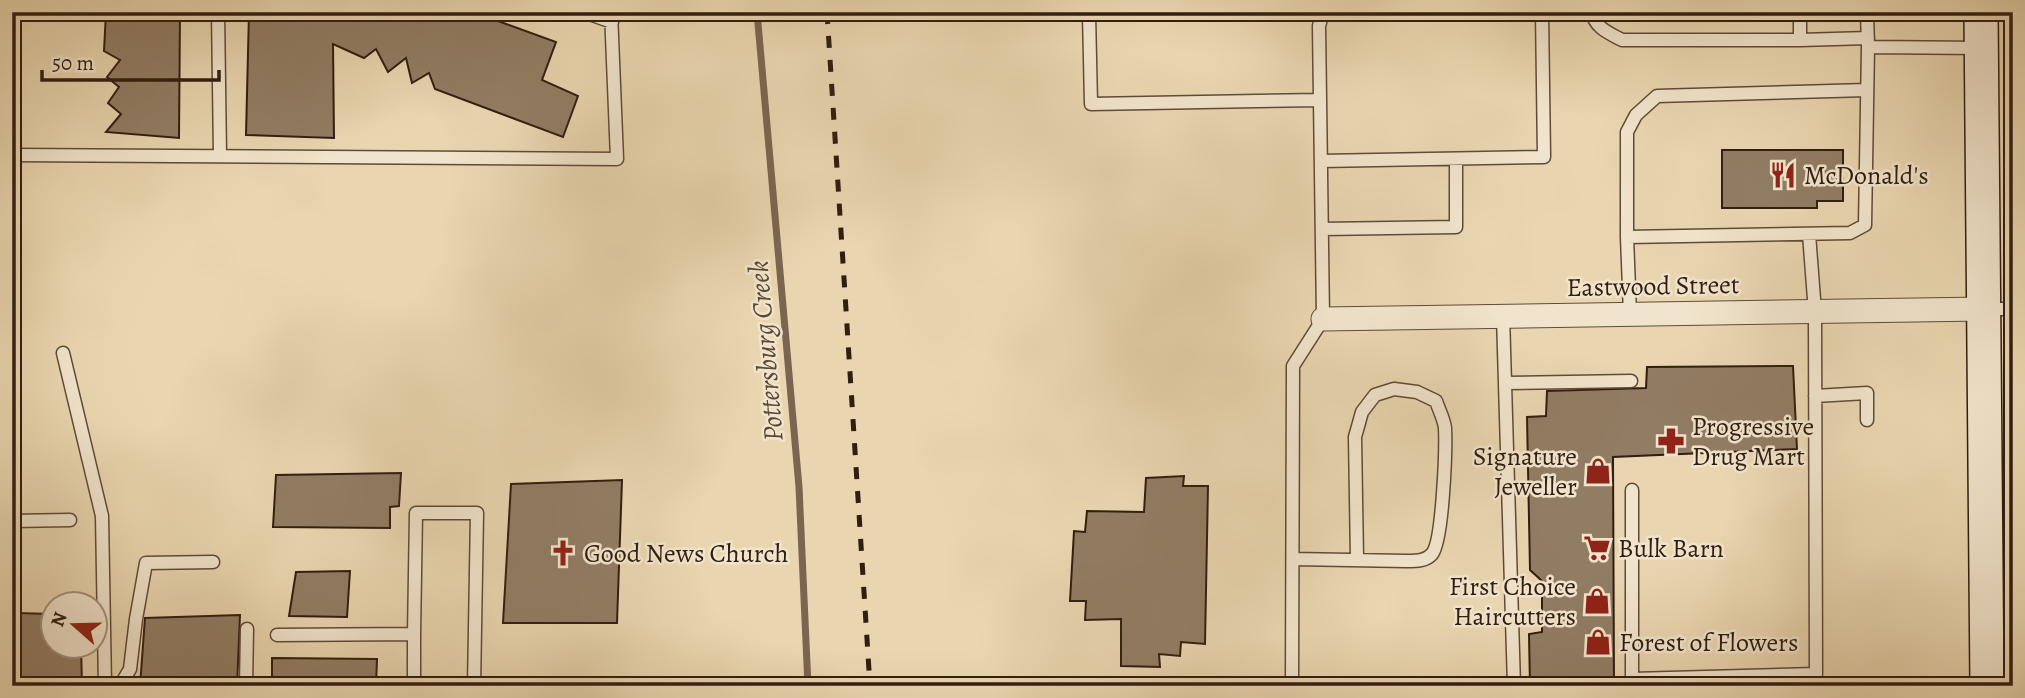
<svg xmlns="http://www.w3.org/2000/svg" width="2025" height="698" font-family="Alegreya,serif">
<rect width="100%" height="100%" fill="#e9d6b0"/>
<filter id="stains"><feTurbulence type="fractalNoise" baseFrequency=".00286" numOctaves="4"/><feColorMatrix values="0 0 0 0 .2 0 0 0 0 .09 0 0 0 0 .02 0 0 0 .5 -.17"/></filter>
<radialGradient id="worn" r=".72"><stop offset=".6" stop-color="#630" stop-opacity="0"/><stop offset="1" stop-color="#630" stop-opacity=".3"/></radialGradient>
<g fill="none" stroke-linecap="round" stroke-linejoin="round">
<path stroke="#7a6650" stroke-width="7" d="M757,12L799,487L808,686"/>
</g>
<path fill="#917d64" stroke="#311d11" stroke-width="2" d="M106,12H180L179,138L106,132L121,114L108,103L119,87L107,77L120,60L104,51Z
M249,12H473L556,42L542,80L578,96L563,137L435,89L429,73L412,83L406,58L388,72L376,49L364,58L333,44L334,138L246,135Z
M1722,150H1843V201H1817V208H1722Z
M1793,366L1797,449L1613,457L1614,686H1530L1529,634L1542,632V581L1530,570L1527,417L1546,416L1547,391L1646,388L1647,367Z
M401,473L399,506L390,507V528L273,527L276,475Z
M1184,476L1183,486H1208L1205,644L1181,642L1180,656L1159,654L1160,667L1121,666V619L1085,620L1086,601H1070L1074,531L1085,532L1087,511L1144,512L1146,478Z
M622,480L617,623H503L511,484Z
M350,571L347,617L289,616L296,572Z
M15,613L52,614V646H81L82,686H14Z
M240,615L237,686H140L145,618Z
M272,658L377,659L376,686H272Z"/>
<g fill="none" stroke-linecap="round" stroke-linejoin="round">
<g stroke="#5f4b39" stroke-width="15">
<path id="lane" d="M218,12L220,156
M584,12L612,22
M1089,12V14L1216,12
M1592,12C1595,28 1609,33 1622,40H1800L1868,38
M1867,12L1868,47
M1089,14L1091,104L1320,100
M1800,40V12
M12,155L617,159L611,12
M1321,161L1544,157L1542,12
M1322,229L1456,227V159
M1627,237V132L1636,115L1657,96L1867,90
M1984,309H2013
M1630,314L1627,237L1850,233L1865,225L1868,47L1982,48
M1503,316L1514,686
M63,353L102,516L105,686
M1505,383L1631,381
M1815,396L1867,393V420
M1632,490V685
M12,521L70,520
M1293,559L1407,561C1416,561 1426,561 1432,554C1443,541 1446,448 1445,428C1444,419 1439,410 1436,401L1417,392L1394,389L1375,395L1362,412L1355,437L1357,559
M414,634L416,513H477L474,686
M277,635L414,634V686
M1632,679L1816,674L1815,312L1809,234
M120,686L130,669L136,619L146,563L213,562
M246,686L247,629
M1292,686L1293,366L1323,319L1319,26L1323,12"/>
</g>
<g stroke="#5f4b39" stroke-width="25">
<path id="street" d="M1323,319L1984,309"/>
</g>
<g stroke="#311d11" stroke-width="36">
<path id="secondary" d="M1981,12L1987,686"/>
</g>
<use href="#lane" stroke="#f1e4cc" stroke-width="12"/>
<use href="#street" stroke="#f1e4cc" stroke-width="23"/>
<use href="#secondary" stroke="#f1e4cc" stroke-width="33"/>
<path stroke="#311d11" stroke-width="5" stroke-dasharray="12 12" stroke-linecap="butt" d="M827,12L870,686"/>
</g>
<defs>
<g id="restaurant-bare" transform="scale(2.1)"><path d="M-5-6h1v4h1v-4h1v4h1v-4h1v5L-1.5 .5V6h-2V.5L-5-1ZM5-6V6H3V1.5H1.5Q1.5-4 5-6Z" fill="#8f2418" stroke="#f1e4cc" stroke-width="2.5" paint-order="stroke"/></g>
<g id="pharmacy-bare" transform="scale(2.1)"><path d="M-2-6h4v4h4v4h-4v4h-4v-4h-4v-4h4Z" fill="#8f2418" stroke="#f1e4cc" stroke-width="2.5" paint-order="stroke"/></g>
<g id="shop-bare" transform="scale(2.1)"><path d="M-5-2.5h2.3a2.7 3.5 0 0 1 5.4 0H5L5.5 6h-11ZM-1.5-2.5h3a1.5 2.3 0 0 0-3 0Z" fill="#8f2418" stroke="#f1e4cc" stroke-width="2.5" paint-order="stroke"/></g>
<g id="supermarket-bare" transform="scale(2.1)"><path d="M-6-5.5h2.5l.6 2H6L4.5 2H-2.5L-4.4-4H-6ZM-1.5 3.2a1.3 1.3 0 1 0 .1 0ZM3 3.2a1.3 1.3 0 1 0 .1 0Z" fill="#8f2418" stroke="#f1e4cc" stroke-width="2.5" paint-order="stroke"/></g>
<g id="church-bare" transform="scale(2.1)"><path d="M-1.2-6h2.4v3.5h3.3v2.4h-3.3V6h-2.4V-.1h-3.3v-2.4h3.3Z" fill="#8f2418" stroke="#f1e4cc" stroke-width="2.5" paint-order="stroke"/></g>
</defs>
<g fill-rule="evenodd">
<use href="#restaurant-bare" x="1783" y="175"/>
<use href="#pharmacy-bare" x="1671" y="441"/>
<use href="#shop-bare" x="1598" y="471"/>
<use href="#supermarket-bare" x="1597" y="548"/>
<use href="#church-bare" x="563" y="553"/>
<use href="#shop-bare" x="1597" y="601"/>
<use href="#shop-bare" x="1598" y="642"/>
</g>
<g text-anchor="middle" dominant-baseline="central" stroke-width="5" stroke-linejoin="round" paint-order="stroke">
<g font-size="26" fill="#311d11" stroke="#f1e4cc" text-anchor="start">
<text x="1804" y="175">McDonald's</text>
<text x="1692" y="426">Progressive<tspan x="1692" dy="30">Drug Mart</tspan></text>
<text x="1577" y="456" text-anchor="end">Signature<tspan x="1577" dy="30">Jeweller</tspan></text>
<text x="1618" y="548">Bulk Barn</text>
<text x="584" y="553">Good News Church</text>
<text x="1576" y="586" text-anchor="end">First Choice<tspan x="1576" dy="30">Haircutters</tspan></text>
<text x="1619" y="642">Forest of Flowers</text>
</g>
<g font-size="26" fill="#311d11" stroke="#f1e4cc">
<text transform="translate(1653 286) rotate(-1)">Eastwood Street</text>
</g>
<g font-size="28" font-style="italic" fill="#5b4836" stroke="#f1e4cc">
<text transform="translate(766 351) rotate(-95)">Pottersburg Creek</text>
</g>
</g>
<rect width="2025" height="698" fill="none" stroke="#e9d6b0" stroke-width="42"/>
<rect x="14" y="14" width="1997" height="670" fill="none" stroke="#311d11" stroke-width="3.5"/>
<rect x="21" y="21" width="1983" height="656" fill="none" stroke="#311d11" stroke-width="2"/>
<g transform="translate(74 625) rotate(290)"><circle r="33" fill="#f1e4cc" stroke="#a49481" stroke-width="2"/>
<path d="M0-5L12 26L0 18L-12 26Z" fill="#8f2418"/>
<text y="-10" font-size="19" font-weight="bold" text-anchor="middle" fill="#311d11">N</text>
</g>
<path d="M42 70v10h177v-10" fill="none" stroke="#311d11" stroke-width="3.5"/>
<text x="52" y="70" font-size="21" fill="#311d11" stroke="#f1e4cc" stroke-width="5" paint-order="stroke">50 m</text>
<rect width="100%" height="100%" filter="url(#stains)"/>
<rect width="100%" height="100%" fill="url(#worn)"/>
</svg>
